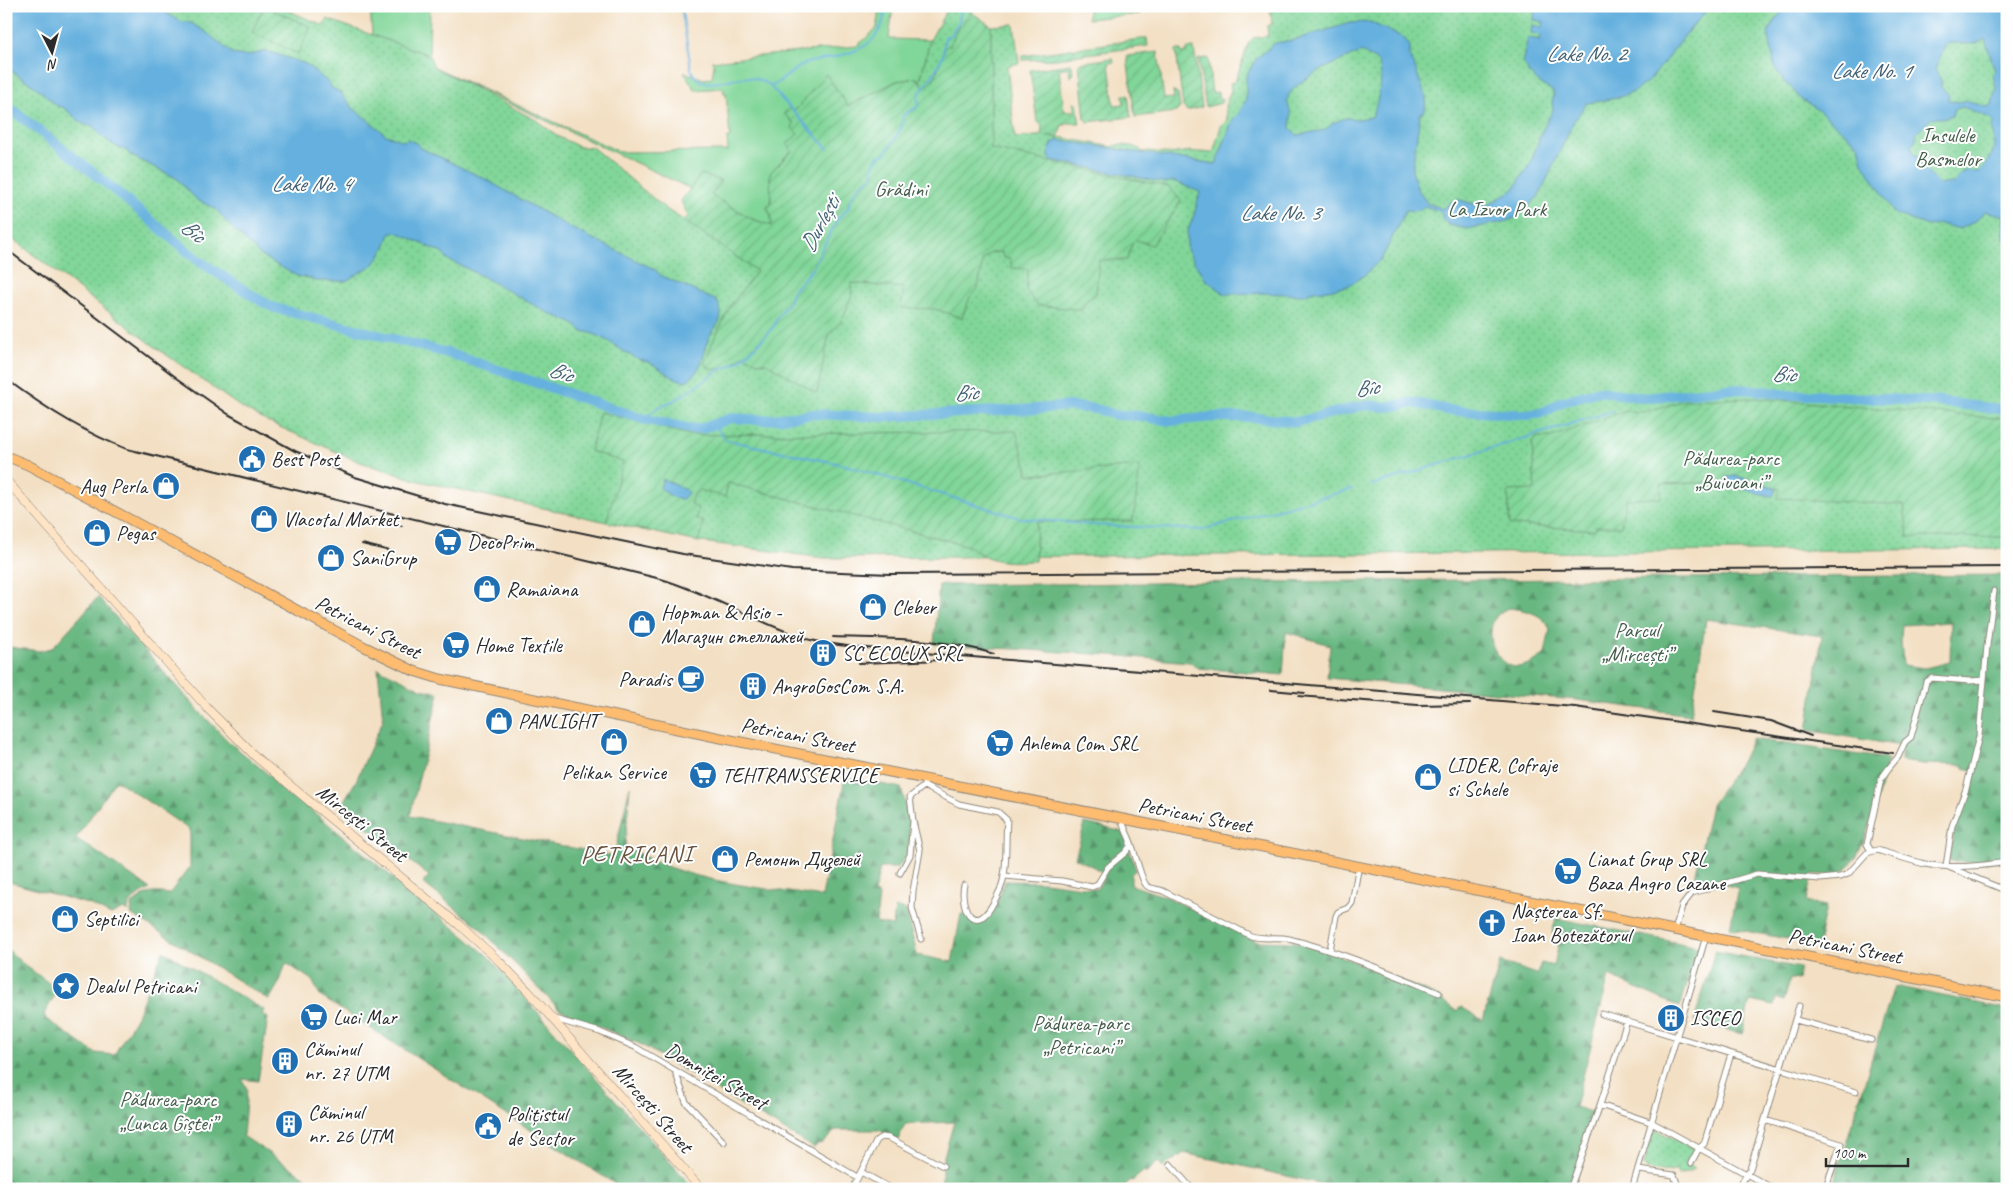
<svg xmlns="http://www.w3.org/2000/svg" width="2013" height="1195" font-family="Caveat,sans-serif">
<defs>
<pattern id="forest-firs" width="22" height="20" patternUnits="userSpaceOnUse" patternTransform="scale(1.25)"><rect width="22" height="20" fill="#68b781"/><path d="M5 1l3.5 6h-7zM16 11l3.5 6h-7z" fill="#56956a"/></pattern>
<pattern id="park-dots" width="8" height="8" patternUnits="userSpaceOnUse" patternTransform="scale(1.25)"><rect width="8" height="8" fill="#81d699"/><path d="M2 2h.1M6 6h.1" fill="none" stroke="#70b884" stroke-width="1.8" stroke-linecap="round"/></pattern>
<pattern id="garden-furrows" width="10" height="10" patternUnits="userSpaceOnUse" patternTransform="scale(1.25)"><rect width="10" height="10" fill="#81d699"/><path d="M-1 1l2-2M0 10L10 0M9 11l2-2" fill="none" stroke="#70b884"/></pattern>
</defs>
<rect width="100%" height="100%" fill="#fff"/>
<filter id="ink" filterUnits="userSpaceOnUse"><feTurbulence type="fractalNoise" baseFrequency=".02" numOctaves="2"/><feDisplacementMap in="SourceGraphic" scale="10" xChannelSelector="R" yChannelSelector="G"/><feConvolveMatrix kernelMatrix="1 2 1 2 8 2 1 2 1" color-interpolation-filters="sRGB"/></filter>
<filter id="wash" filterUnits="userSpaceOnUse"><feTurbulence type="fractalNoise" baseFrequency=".0096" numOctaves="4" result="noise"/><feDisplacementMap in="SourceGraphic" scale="20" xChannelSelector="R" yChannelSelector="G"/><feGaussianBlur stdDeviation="1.12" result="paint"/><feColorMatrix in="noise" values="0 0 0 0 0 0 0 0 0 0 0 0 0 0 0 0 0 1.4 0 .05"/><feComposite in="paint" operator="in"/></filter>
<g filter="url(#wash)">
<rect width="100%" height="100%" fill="#f3e0c4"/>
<path fill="#81d699" stroke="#568062" d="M370,6H430L429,55L372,35Z
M879,6H893L889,39L930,40L920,81L916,78L897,81L848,106L826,74L794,112L789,108L784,114L794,124L798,134L792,150L770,173L771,204L767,207L771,216L772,226L752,219L711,195L717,188L701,174L691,189C606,148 519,109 434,67L620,152L728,151L727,138H730L726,93H724L723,88L695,90L684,72L704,79L712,78L714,64L711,61L857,46L877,28Z
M1088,6H1139L1140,14L1088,19Z"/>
<path fill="url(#forest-firs)" stroke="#4a7156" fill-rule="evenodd" d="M2007,575V860L1977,863L1951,861L1949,859L1954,828L1964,804L1975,771L1964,768V765H1960L1922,764L1901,761V746L1807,730L1822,636L1706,619L1691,715L1577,700L1327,678L1330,645L1286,632L1283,675L1198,668L1189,662L1110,655L934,644L939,585ZM1509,608C1525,610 1543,613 1550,629L1545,654C1537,660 1526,667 1516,667C1491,666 1478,618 1509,608ZM1951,622L1950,662L1925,668L1903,665L1901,640L1902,625Z
M98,597L196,708L229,742L489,957L694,1189H623L320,996L312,980L286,963L280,981L269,1000L131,914L132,904C147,893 150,891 169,894L190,867V830L116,780L76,838L150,889C140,895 127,900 128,912L123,909L111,915L91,905L6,881V645L9,647L39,651L52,648Z
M378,668L421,689L439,693L410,816L614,856L630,786L625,845C682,883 756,886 822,897L845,777L901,788C908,812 918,848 897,868H880L874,893L879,895L876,923L893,926L895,908L906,910L917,955L952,962L961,914L981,921L996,905L1005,881L1045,882L1097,889L1106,873L1075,858L1085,823L1123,832L1136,870L1131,874V885L1167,897L1256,941L1294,942L1328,951L1435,995L1456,1011L1461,1007L1483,1020L1500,962L1537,974L1541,963L1554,966L1560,937L1552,934L1556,918L1699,947L1680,1007L1609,976L1575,1107L1594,1113L1573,1189H1345L1184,1153L1163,1167L1158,1162L1146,1173L1144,1171L1132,1181L1129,1180L1123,1189H942V1163L954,1122L905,1124L898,1140L879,1130H836L823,1143L818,1144L814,1148L642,1045L559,1009L478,926L423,883L429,876L340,807L356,781L383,720Z
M1752,739L1888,759C1880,785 1867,850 1848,867C1839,876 1824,875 1812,874L1806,902L1826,906L1818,945L1730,928L1738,888L1695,877L1711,805L1741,762Z
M6,948L22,963L58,990L44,1014L46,1019L95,1053L114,1055L136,1018L163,951L264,1010L262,1014L268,1018L258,1081L242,1079L247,1089L243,1136L323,1189H6Z
M1715,951L1800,968L1798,980L1790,979L1784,1001L1776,998L1774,1006L1750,1001L1742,1034L1694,1021Z
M1894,986L2007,1009V1189H1832Z"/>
<path fill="url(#park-dots)" stroke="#568062" d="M6,6H278L324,26L327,19L429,55L434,67L536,120L559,137L580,147H592L666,209L702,232L757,271L875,156L920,81L930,40L949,6H968L971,12L991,26L1014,24L1019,63L1007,66L1015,138L1047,135L1114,147L1115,145C1124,145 1137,145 1143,152L1149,151L1170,154L1191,151V153L1199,152L1213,153L1221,126L1227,120L1225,106L1231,90L1230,83L1235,82L1249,42L1253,38L1268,36L1267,26L1272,24L1270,6H2007V549L824,558L694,541L419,481L360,462L268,422L239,406L154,346L6,234Z
M1654,1130H1656L1693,1148L1695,1151L1687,1163L1695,1169L1678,1175L1676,1169L1671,1172L1666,1171L1663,1172L1647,1169L1644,1165Z"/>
<path fill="url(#garden-furrows)" stroke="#568062" d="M264,6L311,27L298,54L252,32Z
M971,12L991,26V149L1169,187L1181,201L1152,245L1136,240L1132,244L1127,260H1099L1096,294L1086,301L1082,310L1037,305L1026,290L1028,269L1012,268L1010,259L1003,258L1002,252L991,253L983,259L978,289L970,297L962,318L935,309L901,308L904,288L851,283L852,295L841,322L829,334L817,393L766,363L757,362L743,355L730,366L712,370L704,363L715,337L731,305L757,271L684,221L688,216L681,201L701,174L721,181L711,195L752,219L772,226L771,216L767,207L771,204L770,173L792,151L787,144L798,134L792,128L794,123L784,114L789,108L794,112L826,74L848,106L897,81L917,78L926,89L936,75L945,48L948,45L950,46L957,29Z
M1147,38L1148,46L1071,56L1058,59L1022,60V56Z
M1194,48L1202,107L1187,111L1183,107L1176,50H1181V53L1187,52V49Z
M1158,52L1164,99L1174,98L1173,91L1178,94L1180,108L1176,112L1135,117L1127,56Z
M1113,58L1114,62L1109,63L1114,105L1124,104L1123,95H1128L1131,117L1088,122L1085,119L1079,63Z
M1208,58L1212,93L1218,92L1219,98L1223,99L1221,103L1206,107L1198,59Z
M1070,64L1072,65L1073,75L1070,77L1069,67L1059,69L1064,111H1074L1073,103H1076L1080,123H1067L1066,125H1062L1058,138L1047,135L1043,136L1041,135L1042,126L1037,121L1030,70Z
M1756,398L2007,419V537H1908L1904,505L1777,498L1780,489L1736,476L1728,477L1726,482L1661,484V498L1626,499L1621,526H1596L1595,530L1510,525L1508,491L1535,490L1532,441L1537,437H1551L1626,411L1644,412L1686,400Z
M600,412L690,435L1016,431L1029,475L1140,466L1133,521L1037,522L1035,561C1008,562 991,564 969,546L728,483L725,497L700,490L694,495L690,503L698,509L696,519L704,522L698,542L694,541L606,522L623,462L590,451Z"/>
<path fill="#65b0de" stroke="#486e84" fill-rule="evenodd" d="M6,6H154L180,21L191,23L206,32L233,54L245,56L267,51L306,64L329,83L332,88L340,92L353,108L379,129L386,135L404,141L407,139L418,144L419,147L485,179L571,228L656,270L660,275L717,301C720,306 722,314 720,320C717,327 710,333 708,340C703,356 702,372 686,381C672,380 663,369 652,364C647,361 641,361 637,359C619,350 602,333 581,331C573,320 557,318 545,311C512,294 482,274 448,260L442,253L397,232L390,234L384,249L374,264L346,281H314L310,278L297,276L261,256L228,224L216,209L197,200L176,178L130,155L127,151L114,145L100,135L93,126L84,125L63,107L57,106L37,88L6,67Z
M1535,6H1711L1690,29L1651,79L1634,92L1617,98L1587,103L1574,121L1539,196L1524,211L1515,218L1504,222L1467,229L1449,225L1443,220L1441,212L1425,206C1419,211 1414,211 1406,210L1382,258L1366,274L1348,286L1328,290L1313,291L1304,295L1263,293L1225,294L1205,279L1187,250V233L1194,215L1200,192L1173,181L1166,183L1051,160L1048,154L1052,144L1057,140L1216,164L1233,119L1239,113L1246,100V76L1257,58L1275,43L1294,40L1350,23L1370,22L1404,38L1410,46V55L1426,97L1425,109L1420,115L1412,170L1417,188L1427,203L1443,209L1452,201L1460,200L1478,205H1488L1514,189L1531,162L1542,131L1553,110L1552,102L1554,95L1553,91C1543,87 1536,79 1528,73L1527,68L1522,63L1528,38L1540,40L1541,35L1531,33L1532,25L1542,27L1544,22L1534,20ZM1362,52C1366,55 1372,57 1376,60C1387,70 1377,105 1372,117L1359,119L1345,118L1333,123L1325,130L1297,135L1290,128C1290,125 1291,120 1291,117C1291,108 1285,104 1289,95C1296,79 1345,58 1362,52Z
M1785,6H2007V239H2004V216L1985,211L1977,220L1961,229L1939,224L1928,226L1895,214L1863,163L1859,145L1813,106L1801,100L1791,87L1785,83L1775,68L1768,32ZM1985,39L1995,71L1993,75L1996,87L1992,105L1986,107L1965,100L1960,102L1948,100L1949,95L1941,87V80L1935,69L1946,44C1963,40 1969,49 1985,39ZM1963,107L1992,119L1994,123L1991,127C1998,146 1992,161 1978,173L1967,171L1959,176L1955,183L1939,184L1920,165L1919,156L1914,154L1911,145L1915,141L1917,133L1932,118H1943L1953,115L1955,109Z
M1736,476L1777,488L1773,496C1765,496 1732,486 1726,482L1727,477Z
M663,479L686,490L688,493L683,499C675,500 665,493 660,487Z"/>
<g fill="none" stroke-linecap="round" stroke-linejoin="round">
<path stroke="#65b0de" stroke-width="2" d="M681,6L691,69C701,97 731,73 753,78C761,79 767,86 774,85C784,79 793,70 803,65C809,61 818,61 825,59C859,52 882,45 886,6
M770,86L828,149
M643,419L659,407L677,399L718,371L739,361L758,344L774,326L777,318L790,300L792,292L812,269L837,220L849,207V201L860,185L873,176V166L877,157L885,154L902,127L903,115L916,108L919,104L917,97L935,72L943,55L945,37L951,35L960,19L961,6
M714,425L726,440L845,465L1020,518L1094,525L1202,530L1352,489
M1372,485L1613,411"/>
<path stroke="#65b0de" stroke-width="10" d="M6,105L100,178L199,261L261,301L275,308L451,354L643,419L692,429L703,428L731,418L765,420L814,414L881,417L1036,409L1068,406L1096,409L1116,415L1140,416L1171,421L1214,417H1250L1297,422L1365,405L1385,407L1415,403L1448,410L1527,415L1544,412L1564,401L1599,391L1646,398L1729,389L1756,390L1787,395H1815L1941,402L2007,410"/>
</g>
</g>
<g filter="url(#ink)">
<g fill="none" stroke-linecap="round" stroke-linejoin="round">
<g stroke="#8f8678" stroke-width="7">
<path id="minor" d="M1994,591L1987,646L1979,736L1966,789L1952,826L1946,866L2007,891
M924,786L959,804L998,812L1007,820C1005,841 1008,872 1000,890C996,898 989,915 980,918C965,923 961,895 964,885
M913,821L920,851L913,891L912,908L921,939
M1130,840C1134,849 1142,883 1147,886C1151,889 1158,889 1163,891L1251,936C1264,940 1277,936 1289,939C1341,952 1390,973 1439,993
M1871,851L1867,844L1881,779L1888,769L1898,757L1905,742L1911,737L1926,682L1932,678L1970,681L1984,680
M900,873L910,855L913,821L910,797L924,786V783
M1005,876L1062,881L1092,887L1097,885L1108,867L1126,852L1130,846V840L1121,819
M1675,930L1682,906L1692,893L1757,874L1820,879L1840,877L1848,874L1867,853L1877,850C1893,855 1909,860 1925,864C1952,869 1980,866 2007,862
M1330,950L1336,916L1338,912L1348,908L1352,903L1359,865
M1602,1014L1856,1092
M551,1018L600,1032L635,1047L857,1177
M1796,1020L1871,1040
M675,1071L686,1102L724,1142
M1600,1105L1653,1123L1774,1189
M1765,1120L1841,1144L1825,1189
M1691,1163L1699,1148L1704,1144L1731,1054
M1170,1164L1192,1189
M1639,1170L1674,1175L1679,1189
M861,1172L892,1189
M852,1189L877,1140L882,1137L889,1138L943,1166
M1570,1189L1600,1105L1627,1021
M1632,1189L1706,936
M1738,1189L1750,1169L1799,1006"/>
</g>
<g stroke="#8f8678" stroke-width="9">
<path id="secondary" d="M6,480L209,710L257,758L459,925L500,962L528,991L701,1189"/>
</g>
<g stroke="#8f8678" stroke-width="11">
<path id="primary" d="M6,456L28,465L133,521L363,646L414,671L440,679L711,736L2007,997"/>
</g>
<use href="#minor" stroke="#fff" stroke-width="5"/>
<use href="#secondary" stroke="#ffe4c6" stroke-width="8"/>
<use href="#primary" stroke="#febc70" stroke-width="9"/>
<path stroke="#2b2b2b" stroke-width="2" d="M6,249L177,378L228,414L295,451L355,477L445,504L683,554L792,570L890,574L2007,567
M6,379C41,405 87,434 127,449L661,579C711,594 757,623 807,639C832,646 861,647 887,650L1575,707L1893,753
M370,518L402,526
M362,544L394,552
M833,637C889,639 940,637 994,654
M859,663L944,660
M1271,690L1305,693
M1298,696L1418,705L1470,704
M1714,712L1771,721L1811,736"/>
</g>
</g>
<defs>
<g id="civic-disc" transform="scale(1.4375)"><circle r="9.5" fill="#1f6fb2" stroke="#fff"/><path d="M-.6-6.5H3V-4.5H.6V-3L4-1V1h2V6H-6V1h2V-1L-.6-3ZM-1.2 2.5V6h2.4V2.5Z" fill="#fff"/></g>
<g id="shop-disc" transform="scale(1.4375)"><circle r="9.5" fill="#1f6fb2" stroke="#fff"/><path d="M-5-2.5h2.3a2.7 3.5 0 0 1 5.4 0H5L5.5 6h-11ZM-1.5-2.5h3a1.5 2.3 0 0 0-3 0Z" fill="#fff"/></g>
<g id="supermarket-disc" transform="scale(1.4375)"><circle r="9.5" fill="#1f6fb2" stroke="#fff"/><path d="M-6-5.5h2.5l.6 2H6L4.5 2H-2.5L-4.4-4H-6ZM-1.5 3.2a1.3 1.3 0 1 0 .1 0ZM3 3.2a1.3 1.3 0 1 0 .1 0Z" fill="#fff"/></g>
<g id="building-disc" transform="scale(1.4375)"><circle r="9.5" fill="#1f6fb2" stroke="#fff"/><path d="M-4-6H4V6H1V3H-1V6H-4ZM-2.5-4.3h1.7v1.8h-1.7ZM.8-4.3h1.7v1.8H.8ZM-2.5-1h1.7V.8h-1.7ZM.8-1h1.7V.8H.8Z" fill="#fff"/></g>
<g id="cafe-disc" transform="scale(1.4375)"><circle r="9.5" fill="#1f6fb2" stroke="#fff"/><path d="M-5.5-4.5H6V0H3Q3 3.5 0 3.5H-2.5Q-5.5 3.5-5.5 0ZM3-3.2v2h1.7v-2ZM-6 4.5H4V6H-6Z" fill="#fff"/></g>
<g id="church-disc" transform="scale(1.4375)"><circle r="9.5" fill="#1f6fb2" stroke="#fff"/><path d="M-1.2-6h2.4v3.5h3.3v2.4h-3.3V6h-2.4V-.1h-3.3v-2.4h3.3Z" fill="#fff"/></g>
<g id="sight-disc" transform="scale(1.4375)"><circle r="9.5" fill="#1f6fb2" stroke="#fff"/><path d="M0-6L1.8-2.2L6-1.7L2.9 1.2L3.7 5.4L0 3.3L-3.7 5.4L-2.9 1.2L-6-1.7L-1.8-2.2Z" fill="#fff"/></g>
</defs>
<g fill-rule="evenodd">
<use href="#civic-disc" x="252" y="459"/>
<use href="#shop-disc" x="166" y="486"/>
<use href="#shop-disc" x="264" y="519"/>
<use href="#shop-disc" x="97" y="533"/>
<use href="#supermarket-disc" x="448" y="542"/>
<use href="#shop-disc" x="331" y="558"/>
<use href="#shop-disc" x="487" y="589"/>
<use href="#shop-disc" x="873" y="607"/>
<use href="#shop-disc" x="642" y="624"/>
<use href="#supermarket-disc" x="456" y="645"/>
<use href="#building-disc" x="823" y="653"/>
<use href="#cafe-disc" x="691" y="679"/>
<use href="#building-disc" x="753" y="686"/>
<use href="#shop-disc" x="499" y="721"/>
<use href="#shop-disc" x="614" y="742"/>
<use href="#supermarket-disc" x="1000" y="743"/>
<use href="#supermarket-disc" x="703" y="775"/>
<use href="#shop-disc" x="1428" y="777"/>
<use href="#shop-disc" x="725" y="859"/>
<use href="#supermarket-disc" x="1568" y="871"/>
<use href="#shop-disc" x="65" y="919"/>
<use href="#church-disc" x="1492" y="923"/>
<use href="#sight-disc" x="66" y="986"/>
<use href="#supermarket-disc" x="314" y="1017"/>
<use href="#building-disc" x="1671" y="1018"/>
<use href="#building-disc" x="285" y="1061"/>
<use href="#building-disc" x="289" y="1124"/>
<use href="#civic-disc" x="488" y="1126"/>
</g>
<g text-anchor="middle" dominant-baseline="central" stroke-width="4" stroke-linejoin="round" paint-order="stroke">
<g font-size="21" fill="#455e4c" stroke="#fff">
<text x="1948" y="135">Insulele<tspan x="1948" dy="24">Basmelor</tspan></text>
<text x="901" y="189">Grădini</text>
<text x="1497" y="209">La Izvor Park</text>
<text x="1731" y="458">Pădurea-parc<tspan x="1731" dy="24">„Buiucani”</tspan></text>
<text x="1637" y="630">Parcul<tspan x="1637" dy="24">„Mircești”</tspan></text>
<text x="1081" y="1023">Pădurea-parc<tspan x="1081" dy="24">„Petricani”</tspan></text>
<text x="168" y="1099">Pădurea-parc<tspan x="168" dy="24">„Lunca Gîștei”</tspan></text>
</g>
<g font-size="21" fill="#2b2b2b" stroke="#fff" text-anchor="start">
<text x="271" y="459">Best Post</text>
<text x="147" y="486" text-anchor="end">Aug Perla</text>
<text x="283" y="519">Vlacotal Market</text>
<text x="116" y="533">Pegas</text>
<text x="467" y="542">DecoPrim</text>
<text x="350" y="558">SaniGrup</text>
<text x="506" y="589">Ramaiana</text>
<text x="892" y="607">Cleber</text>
<text x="661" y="612">Hopman &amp; Asio -<tspan x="661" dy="24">Магазин стеллажей</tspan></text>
<text x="475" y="645">Home Textile</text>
<text x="842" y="653">SC ECOLUX SRL</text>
<text x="672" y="679" text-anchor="end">Paradis</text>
<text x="772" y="686">AngroGosCom S.A.</text>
<text x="518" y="721">PANLIGHT</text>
<text x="1019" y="743">Anlema Com SRL</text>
<text x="1447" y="765">LIDER, Cofraje<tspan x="1447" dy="24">si Schele</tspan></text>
<text x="614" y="772" text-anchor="middle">Pelikan Service</text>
<text x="722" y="775">TEHTRANSSERVICE</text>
<text x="744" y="859">Ремонт Дизелей</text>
<text x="1587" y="859">Lianat Grup SRL<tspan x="1587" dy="24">Baza Angro Cazane</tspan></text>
<text x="1511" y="911">Nașterea Sf.<tspan x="1511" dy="24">Ioan Botezătorul</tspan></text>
<text x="84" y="919">Septilici</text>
<text x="85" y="986">Dealul Petricani</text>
<text x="333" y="1017">Luci Mar</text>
<text x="1690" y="1018">ISCEO</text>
<text x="304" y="1049">Căminul<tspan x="304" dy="24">nr. 27 UTM</tspan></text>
<text x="308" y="1112">Căminul<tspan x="308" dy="24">nr. 26 UTM</tspan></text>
<text x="507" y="1114">Polițistul<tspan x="507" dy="24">de Sector</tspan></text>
</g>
<g font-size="21" fill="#2b2b2b" stroke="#fff">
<text transform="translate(368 627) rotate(27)">Petricani Street</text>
<text transform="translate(798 735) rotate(11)">Petricani Street</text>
<text transform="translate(1195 815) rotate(11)">Petricani Street</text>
<text transform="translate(362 823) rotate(39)">Mircești Street</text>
<text transform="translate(1845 946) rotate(11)">Petricani Street</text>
<text transform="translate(716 1076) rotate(30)">Domniței Street</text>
<text transform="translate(653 1108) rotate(49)">Mircești Street</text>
</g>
<g font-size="22" font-style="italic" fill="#426073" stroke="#fff">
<text x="1586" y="54">Lake No. 2</text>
<text x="1871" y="71">Lake No. 1</text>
<text x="311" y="184">Lake No. 4</text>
<text x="1280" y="213">Lake No. 3</text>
<text transform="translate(820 224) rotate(-61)">Durlești</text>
<text transform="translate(193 231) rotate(39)">Bîc</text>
<text transform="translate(561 372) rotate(19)">Bîc</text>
<text transform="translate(1784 374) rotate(4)">Bîc</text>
<text transform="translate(1367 388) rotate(-6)">Bîc</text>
<text transform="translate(966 393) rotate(-3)">Bîc</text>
</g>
<g font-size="24" letter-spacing="1" fill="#6b543f" stroke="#fff">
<text x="637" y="854">PETRICANI</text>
</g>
</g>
<rect width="2013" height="1195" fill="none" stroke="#fff" stroke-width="25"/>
<g transform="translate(52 52) rotate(174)" stroke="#ffffff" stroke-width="4" paint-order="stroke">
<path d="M0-4L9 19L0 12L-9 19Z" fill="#2b2b2b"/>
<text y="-8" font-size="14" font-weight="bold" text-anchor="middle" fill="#2b2b2b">N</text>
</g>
<path d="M1826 1158v8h82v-8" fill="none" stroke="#2b2b2b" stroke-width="2.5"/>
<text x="1833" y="1158" font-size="15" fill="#2b2b2b" stroke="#ffffff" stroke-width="4" paint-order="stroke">100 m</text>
</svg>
